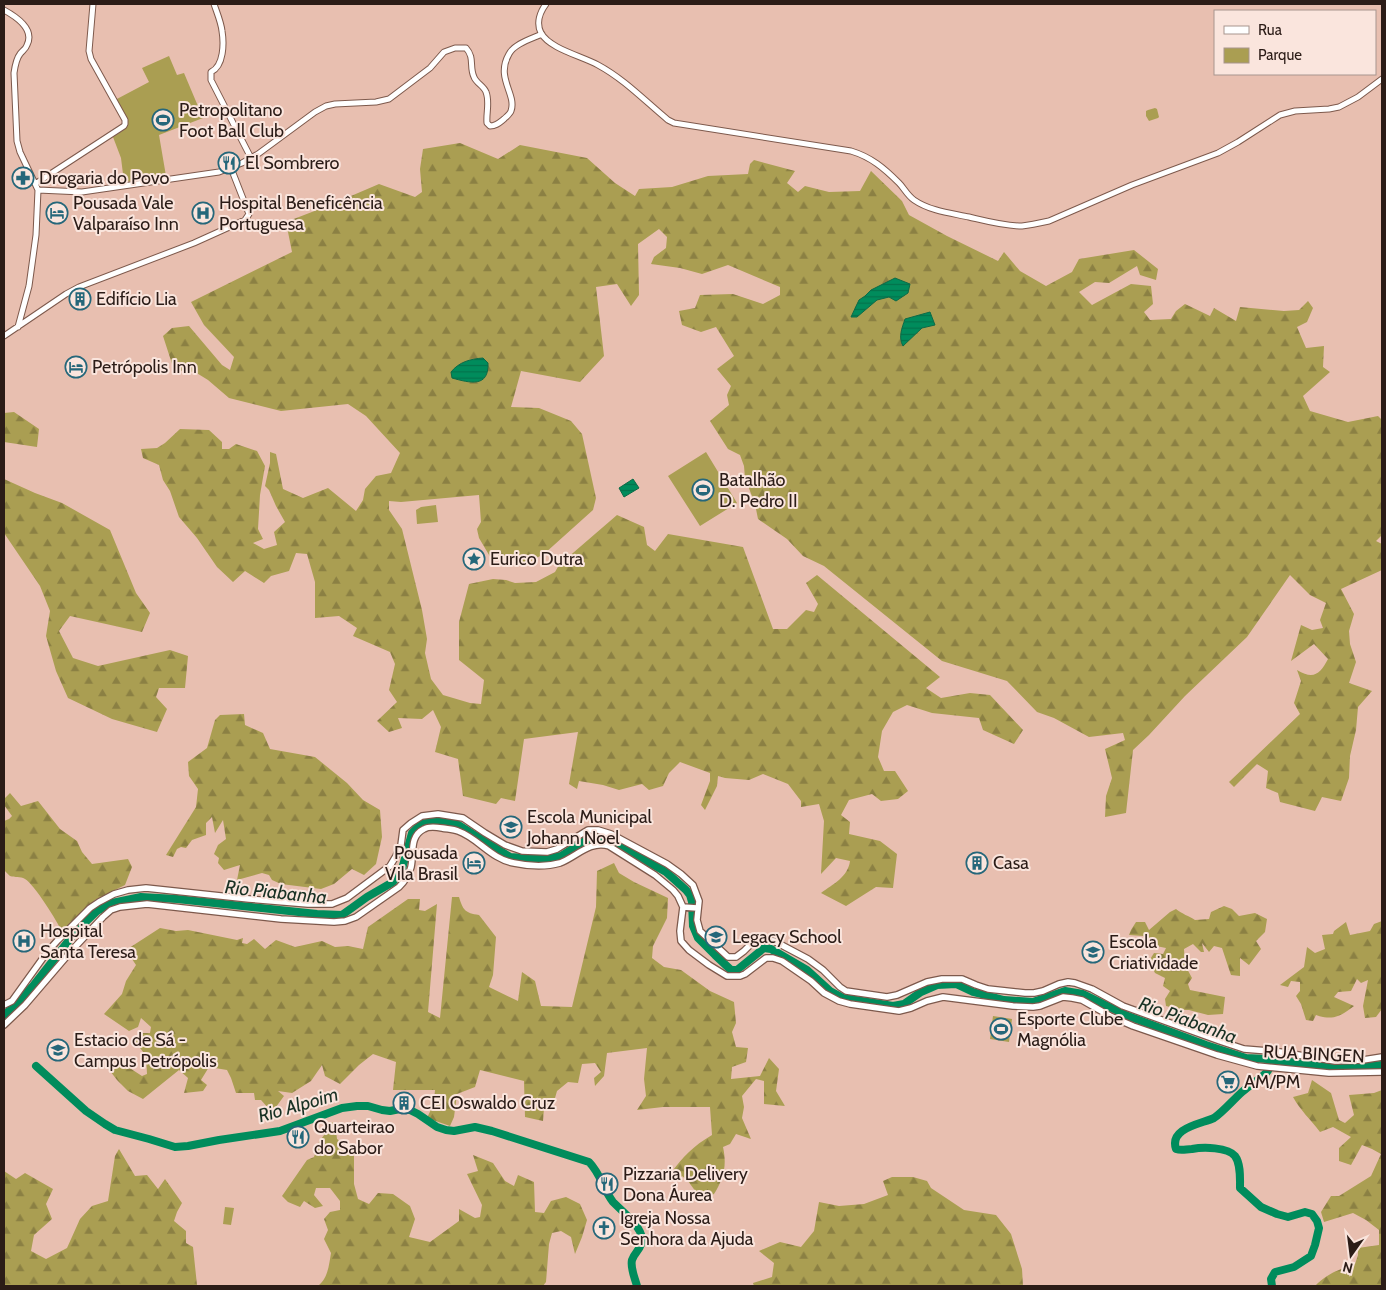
<svg xmlns="http://www.w3.org/2000/svg" width="1386" height="1290" font-family="Cabin,sans-serif">
<defs>
<pattern id="forest-firs" width="22" height="20" patternUnits="userSpaceOnUse" patternTransform="scale(1.25)"><rect width="22" height="20" fill="#aa9e52"/><path d="M5 1l3.5 6h-7zM16 11l3.5 6h-7z" fill="#8b8043"/></pattern>
<pattern id="water-rules" width="6" height="5" patternUnits="userSpaceOnUse" patternTransform="scale(1.25)"><rect width="6" height="5" fill="#008c5c"/><path d="M0 2.5h6" fill="none" stroke="#03724b"/></pattern>
</defs>
<rect width="100%" height="100%" fill="#e8bfb0"/>
<path fill="url(#forest-firs)" d="M460,143L498,159L520,145L587,158L615,183L635,196L639,189L672,187L708,176L748,174L750,164L754,160L795,171L787,183L798,192L805,186L829,192L860,191L871,171L902,201L909,215L947,236L998,261L1004,252L1020,271L1046,286L1072,272L1079,259L1134,250L1158,269L1156,280L1140,275L1137,266L1109,283L1095,282L1079,292L1092,305L1131,284L1151,286L1153,304L1144,312L1150,320L1171,319L1176,311L1185,304L1210,316L1214,308L1236,321L1240,307L1284,311L1299,310L1308,301L1313,308L1307,322L1297,327L1306,348L1324,346L1323,367L1330,372L1303,396L1310,411L1348,422L1378,416L1382,420V535L1376,541L1382,544V570L1341,589L1354,614L1349,631L1350,644L1356,662L1349,683L1372,691L1358,707L1356,730L1350,756L1349,778L1341,801L1322,797L1315,811L1280,802L1278,793L1266,788L1268,771L1257,764L1234,787L1229,782L1300,714L1294,703L1301,681L1297,670C1314,680 1320,674 1328,659L1314,644L1291,661L1301,625L1312,630L1323,628L1320,620L1326,603L1310,595L1290,575L1247,637L1185,696L1149,735L1133,750L1126,813L1105,817L1106,796L1112,778L1105,749L1125,740L1123,733L1089,737L1054,718L1037,712L1007,681L942,661L824,566L803,556L787,539L758,519L755,504L745,478L744,466L740,455L728,449L710,421L729,405L727,395L731,386L717,369L734,356L716,327L701,332L682,325L679,311L695,308L700,295L733,294L763,304L780,295V287L728,265L702,274L680,268L651,264L654,257L666,248L667,237L659,229L638,244L639,295L631,306L617,284L596,287L604,356L580,382L521,371L511,407L539,408L571,421L582,434L596,498L593,510L544,554L525,564L502,557L492,560L479,538L477,529L481,522L479,495L401,502L389,501V510L402,529L422,610L427,639L425,653L431,679L443,695L470,703L481,704L484,680L459,660V622L469,584L493,579L506,580L515,583L536,582L555,572L559,565L617,515L644,527L647,545L655,551L668,534L743,547L773,629H787L806,610L814,612L818,604L806,583L817,575L940,677L926,688L941,698L970,693L990,695L1023,730L1014,744L983,730L979,718L932,713L907,705L893,712L882,731L878,757L884,771H895L908,791L898,799L881,801L872,794L849,800L841,815L850,822L849,834L880,841L897,854L893,888L876,887L846,906L821,893C833,884 848,877 850,861L836,858L821,874L824,821L819,804L801,807V801L788,784L763,774L749,780L725,778L718,776L717,786L705,810L701,805L710,781V773L680,762L669,773L663,786L649,790L642,784L619,790L603,785L579,781L577,789L569,784L578,732L524,739L515,801L501,798L496,804L463,796L458,759L435,752L441,727L433,710L422,719L398,718L402,728L389,732L377,721L397,702L389,690L395,664L390,652L353,636L357,628L339,616L315,618V582L307,554L296,553L289,571L271,576L264,583L245,571L233,582L217,567L197,538L179,517L170,491L163,480L159,465L143,458L141,449L157,448L165,443L180,429L209,430L222,442V449H229L236,444L257,451L265,466L260,495L258,529L263,539L253,543L264,549L277,545L274,532L285,522L276,506L269,490L265,486L270,463V452L276,454L283,489L303,498L328,488L356,511L363,500L365,489L376,476L391,473L400,453L366,416L348,404L281,411L229,398L208,380L195,372L174,370L163,336L172,328L189,326L222,365L230,370L234,357L204,325L191,302L292,252L286,222L330,205L379,184L415,197L422,192L420,169L423,149Z
M14,412L39,429L37,447L4,442V413Z
M4,479L35,493L62,503L110,530L136,593L150,613L142,632L70,616L59,631L73,658L98,666L170,650L188,656L185,688H159L156,697L167,709L157,732L112,719L68,698L56,671L46,636L50,611L40,586L4,533Z
M244,714L245,725L263,733L270,749L315,757L347,783L363,800L380,810L382,837L376,864L364,875L352,869L334,884L321,889L281,884L272,880L269,875L262,873L237,880L240,865L224,870L218,863L219,858L214,854L218,845L226,839L223,820L215,833L212,817L206,823V835L192,840L186,848L181,847L177,849L173,857L166,855L196,807L198,789L189,776L188,762L207,748L215,720L220,715Z
M10,793L21,806L38,801L60,829L77,841L82,852L92,864L128,859L132,867L125,885L95,900L62,932C58,922 34,884 25,879C20,876 15,878 10,876C9,875 4,870 4,870V821L9,819L12,816L4,805V799Z
M614,863L619,873L634,882L668,898L667,918L653,946L652,958L664,967L681,970L710,991L734,1002L736,1023L732,1032L736,1047L748,1048L746,1062L732,1067L731,1079L760,1076L769,1058L779,1069L776,1091L785,1106L764,1104V1081L756,1079L742,1096L744,1107L742,1118L751,1139L736,1134L730,1144L723,1147C727,1165 724,1178 714,1194L701,1199L688,1181L682,1176L677,1180L670,1174C683,1157 693,1146 712,1135L710,1107H663L637,1110L646,1096L644,1079L647,1048L607,1053L604,1076L595,1086L594,1078L601,1072L595,1063L582,1064L578,1083L568,1082L557,1091L553,1105L544,1108L543,1121L525,1117L524,1081L480,1070L475,1087L457,1094L454,1117L450,1126L427,1118L434,1103L435,1090H393L396,1062L373,1054L359,1065L340,1084L325,1076L322,1065L311,1081L292,1093L278,1091L284,1096L276,1107L269,1109L261,1100H255L254,1093H236L231,1078L227,1070L209,1067L201,1080L207,1085L203,1091L184,1093L188,1078L179,1070L143,1099L128,1091L117,1080L107,1067L125,1065L142,1076L147,1074L146,1056L135,1041L140,1033H150L151,1027L141,1018L138,1027L129,1031L104,1014L122,994L126,981L136,965L126,950L160,928L176,931L188,930L237,940L243,938L242,943L247,944L254,939L265,949L276,940L295,947L322,941L335,947L348,946L363,949L368,927L408,899H420L419,910L425,911L437,904L428,1012L440,1018L452,897H459C463,910 465,913 479,915L496,937L493,975L489,987L518,1001L522,972L535,981L541,1006L572,1007L596,907L597,871Z
M1224,906L1232,909L1239,916L1255,913L1267,919L1265,932L1256,941L1261,949L1249,965L1240,958V976L1231,975L1222,948L1214,946L1209,952L1202,943L1204,952H1201L1193,944L1184,949L1185,965L1192,978L1188,984L1190,990L1225,997L1223,1014L1208,1015L1189,1010H1182L1166,1006L1165,999L1170,991L1163,986L1165,978L1155,973L1149,961L1154,953L1163,954L1166,948L1151,945L1143,936L1129,935L1131,930L1136,922H1145L1149,930L1170,912L1176,909C1182,914 1189,916 1195,920L1209,919L1211,912Z
M1382,921V1009L1376,1017L1365,1018L1363,1006L1368,980L1361,983L1357,979L1351,991L1338,992L1334,997L1354,1006C1341,1016 1333,1021 1316,1015L1313,1021L1306,1020L1301,1004L1296,996L1300,991V982L1291,981L1288,987L1280,985L1304,967L1307,947L1315,953L1325,949L1322,935L1333,934L1334,931L1346,922L1350,935L1370,931L1374,924Z
M1312,1080L1331,1093L1339,1120L1345,1123L1354,1115L1349,1095L1374,1093L1382,1090V1284L1381,1286H1315C1328,1273 1338,1270 1355,1264L1358,1255V1248L1379,1245V1230L1366,1220L1353,1213L1324,1222L1321,1212L1331,1196H1339L1371,1176L1381,1154L1372,1149L1362,1145L1351,1165L1339,1161V1148L1351,1137L1333,1127L1320,1132C1311,1120 1300,1110 1293,1097L1308,1093Z
M328,1122L335,1123L337,1139L354,1151V1184L358,1199L369,1204L378,1193L393,1194L410,1206L415,1219L409,1237L430,1242L459,1221V1209L475,1218L480,1217L482,1205L467,1174L478,1171L473,1155L493,1163L505,1181L514,1186L518,1175L534,1182L535,1212L544,1213L551,1201L566,1197L580,1204L587,1220L582,1237L575,1254L571,1237L561,1231L552,1233L549,1244L546,1282L543,1286H318C328,1278 329,1265 331,1253L324,1239L328,1230L324,1219L330,1212L340,1210V1201L330,1188H316L314,1195L323,1206L315,1208L304,1201L300,1207L288,1202L282,1196L307,1160L314,1157L319,1142L327,1131Z
M119,1149L135,1176L147,1175L158,1189L165,1179L182,1203L177,1212L174,1221L186,1231V1243L193,1247L197,1285L199,1286H4V1171L16,1179L25,1173L53,1189L46,1204L52,1219L34,1235L31,1251L46,1259L67,1248L80,1219L92,1206L108,1201L115,1156Z
M892,1177H913L927,1181L931,1188L964,1210L996,1215L1011,1234L1022,1269L1023,1286H754L753,1283L772,1277L774,1263L759,1251L780,1242L801,1247L814,1231L819,1202L839,1206L864,1204L888,1195L883,1181Z"/>
<path fill="#aa9e52" d="M169,56L177,75L184,73L203,118L159,135L166,176L124,182L121,158L113,137L125,129L128,121L115,100L149,82L142,68Z
M1155,108L1157,109L1159,117L1158,118L1149,121L1146,116V111L1148,110Z
M706,452L737,503L700,526L668,476Z
M436,505L438,522L417,524L416,510L421,507Z
M993,1016L1012,1019L1009,1042L990,1039Z
M225,1207L234,1208L231,1225L223,1224Z"/>
<path fill="url(#water-rules)" stroke="#0d6a47" d="M895,278L910,284L908,293L896,301L889,297L877,300L857,317H851L859,300L865,296L871,290Z
M930,312L935,325L922,328L903,346C898,337 902,328 905,319Z
M483,358L488,363C489,388 470,383 452,378L451,372C459,362 470,359 483,358Z
M633,479L639,488L624,497L619,488Z"/>
<g fill="none" stroke-linecap="round" stroke-linejoin="round">
<path stroke="#008c5c" stroke-width="8" d="M4,1015L10,1010L33,986L77,930L97,911L112,903L141,897L177,899L317,914L342,915L367,897L393,882L402,869L412,833L421,824L438,821L455,823L510,857L539,859L561,856L586,840L598,838L609,840L666,872L686,890L690,895L692,902L693,926L698,938L715,955L731,970H737L764,948L771,949L807,970L830,991L843,998L893,1006L904,1004L921,992L937,985L956,984L973,992L1004,1000L1033,1002L1065,991L1083,994L1128,1016L1206,1045L1246,1058L1267,1059L1327,1067H1357L1382,1065
M1268,1062L1270,1065C1270,1067 1268,1071 1267,1072C1260,1079 1250,1085 1242,1092C1234,1099 1223,1112 1214,1118C1201,1124 1169,1128 1176,1149C1182,1151 1186,1149 1192,1149C1203,1147 1228,1147 1235,1156C1241,1164 1240,1179 1240,1188L1261,1207L1277,1214L1288,1217L1305,1212L1312,1214L1317,1221L1319,1228L1315,1245L1311,1256L1294,1267L1275,1272L1271,1279L1272,1286
M36,1066L86,1111L105,1124L115,1130L149,1139L175,1147L188,1146L219,1140L280,1131L342,1108L357,1106H368L382,1110L390,1111L400,1109L410,1110L418,1114L437,1127L446,1130L454,1131L475,1127L492,1131L589,1162C601,1174 604,1191 613,1202C622,1211 642,1227 642,1239C642,1249 635,1251 632,1260C630,1268 635,1278 637,1286"/>
<g stroke="#7d594c" stroke-width="7">
<path id="secondary" d="M214,4C217,13 221,22 222,31C224,43 224,66 211,72V80L251,158
M546,4C540,12 536,23 541,33C550,49 582,56 598,65C624,79 645,101 668,120L674,123L851,151C871,157 884,168 899,183C904,188 907,195 914,200C930,211 950,213 969,217C986,221 1004,226 1022,226C1031,225 1040,223 1049,221L1132,185L1218,153L1238,142L1280,115L1295,111L1329,109L1339,107L1358,97L1382,79
M4,10C15,16 35,29 27,45C26,49 22,51 20,54C16,59 15,66 14,73L17,141L20,152L38,190L36,235L33,257L29,286L18,327
M35,184L124,126L125,124V120L91,59L89,51L93,4
M38,190L82,192L219,172L242,163L258,154L315,112L326,106L335,104L376,102L389,99L430,68L444,52L455,48H466C475,58 469,67 474,77C476,83 484,86 486,92C490,102 486,113 487,123L490,126C496,126 499,123 504,119C506,117 510,114 511,111C517,94 495,78 509,54C514,44 531,39 542,34
M4,336L66,294L79,287L194,243L245,220L249,214L231,168"/>
</g>
<g stroke="#7d594c" stroke-width="8">
<path id="primary" d="M683,907L697,908
M4,1005L12,1001L48,951L58,940L90,908L99,902L114,894L128,890L146,888L249,899L308,904H332L347,898L390,866L396,856L401,845L403,830L411,823L422,816L438,814L463,818L485,833L505,845L522,851L547,852L557,849L588,830H598L611,834L667,864L681,874L693,885L699,901L697,920L700,931L728,957H736L744,951L751,944L760,940L774,941L808,959L823,970L840,987L846,991L887,997L897,995L927,982L942,979H962L976,985L988,989L1025,993H1034L1043,991L1059,984L1068,982L1075,983L1092,989L1123,1006L1220,1041L1244,1049L1280,1052L1335,1061L1363,1060L1382,1057
M4,1025L25,1005L73,949L103,917L111,910L120,907L147,904L281,919L334,922L345,921L356,917L399,887C405,881 409,875 411,867C414,854 409,836 424,829C429,826 436,827 442,828C447,829 453,829 458,831C478,838 491,859 514,863C528,866 546,867 560,863C576,857 590,840 609,846L655,875L673,890L678,896L683,907L680,931L681,941L689,950L709,965L727,976H740L745,974L766,958H773L782,961L811,981L824,993L839,1001L850,1004L899,1011L911,1008L927,1001L943,997L1013,1006L1033,1007L1040,1006L1063,997L1072,998L1082,1000L1110,1016L1133,1026L1217,1055L1257,1066L1329,1073L1382,1072"/>
</g>
<use href="#secondary" stroke="#fff" stroke-width="5"/>
<use href="#primary" stroke="#fff" stroke-width="5.5"/>
</g>
<defs>
<g id="stadium-ring" transform="scale(1.125)"><circle r="9.5" fill="#fae5dd" stroke="#25677a" stroke-width="1.5"/><path d="M0-5a6.5 5 0 1 0 0 10a6.5 5 0 1 0 0-10ZM-3.5-1.8h7v3.6h-7Z" fill="#25677a"/></g>
<g id="restaurant-ring" transform="scale(1.125)"><circle r="9.5" fill="#fae5dd" stroke="#25677a" stroke-width="1.5"/><path d="M-5-6h1v4h1v-4h1v4h1v-4h1v5L-1.5 .5V6h-2V.5L-5-1ZM5-6V6H3V1.5H1.5Q1.5-4 5-6Z" fill="#25677a"/></g>
<g id="pharmacy-ring" transform="scale(1.125)"><circle r="9.5" fill="#fae5dd" stroke="#25677a" stroke-width="1.5"/><path d="M-2-6h4v4h4v4h-4v4h-4v-4h-4v-4h4Z" fill="#25677a"/></g>
<g id="hotel-ring" transform="scale(1.125)"><circle r="9.5" fill="#fae5dd" stroke="#25677a" stroke-width="1.5"/><path d="M-6-4.5h1.5V1H6V5H4.5V3h-9V5H-6ZM-4 0a1.8 1.8 0 1 1 3.6 0ZM.5 0V-2.5h3Q6-2.5 6 0Z" fill="#25677a"/></g>
<g id="hospital-ring" transform="scale(1.125)"><circle r="9.5" fill="#fae5dd" stroke="#25677a" stroke-width="1.5"/><path d="M-5-5h3v3.5h4V-5h3V5h-3V1.5h-4V5h-3Z" fill="#25677a"/></g>
<g id="building-ring" transform="scale(1.125)"><circle r="9.5" fill="#fae5dd" stroke="#25677a" stroke-width="1.5"/><path d="M-4-6H4V6H1V3H-1V6H-4ZM-2.5-4.3h1.7v1.8h-1.7ZM.8-4.3h1.7v1.8H.8ZM-2.5-1h1.7V.8h-1.7ZM.8-1h1.7V.8H.8Z" fill="#25677a"/></g>
<g id="sight-ring" transform="scale(1.125)"><circle r="9.5" fill="#fae5dd" stroke="#25677a" stroke-width="1.5"/><path d="M0-6L1.8-2.2L6-1.7L2.9 1.2L3.7 5.4L0 3.3L-3.7 5.4L-2.9 1.2L-6-1.7L-1.8-2.2Z" fill="#25677a"/></g>
<g id="school-ring" transform="scale(1.125)"><circle r="9.5" fill="#fae5dd" stroke="#25677a" stroke-width="1.5"/><path d="M0-5L7-2L0 1L-7-2ZM-4 1L0 2.5L4 1V4Q0 6-4 4Z" fill="#25677a"/></g>
<g id="university-ring" transform="scale(1.125)"><circle r="9.5" fill="#fae5dd" stroke="#25677a" stroke-width="1.5"/><path d="M0-5L7-2L0 1L-7-2ZM-4 1L0 2.5L4 1V4Q0 6-4 4Z" fill="#25677a"/></g>
<g id="supermarket-ring" transform="scale(1.125)"><circle r="9.5" fill="#fae5dd" stroke="#25677a" stroke-width="1.5"/><path d="M-6-5.5h2.5l.6 2H6L4.5 2H-2.5L-4.4-4H-6ZM-1.5 3.2a1.3 1.3 0 1 0 .1 0ZM3 3.2a1.3 1.3 0 1 0 .1 0Z" fill="#25677a"/></g>
<g id="church-ring" transform="scale(1.125)"><circle r="9.5" fill="#fae5dd" stroke="#25677a" stroke-width="1.5"/><path d="M-1.2-6h2.4v3.5h3.3v2.4h-3.3V6h-2.4V-.1h-3.3v-2.4h3.3Z" fill="#25677a"/></g>
</defs>
<g fill-rule="evenodd">
<use href="#stadium-ring" x="163" y="120"/>
<use href="#restaurant-ring" x="229" y="163"/>
<use href="#pharmacy-ring" x="23" y="178"/>
<use href="#hotel-ring" x="57" y="213"/>
<use href="#hospital-ring" x="203" y="213"/>
<use href="#building-ring" x="80" y="299"/>
<use href="#hotel-ring" x="76" y="367"/>
<use href="#stadium-ring" x="703" y="490"/>
<use href="#sight-ring" x="474" y="559"/>
<use href="#school-ring" x="511" y="827"/>
<use href="#hotel-ring" x="474" y="863"/>
<use href="#building-ring" x="977" y="863"/>
<use href="#school-ring" x="716" y="937"/>
<use href="#hospital-ring" x="24" y="941"/>
<use href="#school-ring" x="1093" y="952"/>
<use href="#stadium-ring" x="1001" y="1029"/>
<use href="#university-ring" x="58" y="1050"/>
<use href="#supermarket-ring" x="1228" y="1082"/>
<use href="#building-ring" x="404" y="1103"/>
<use href="#restaurant-ring" x="298" y="1137"/>
<use href="#restaurant-ring" x="607" y="1184"/>
<use href="#church-ring" x="604" y="1228"/>
</g>
<g text-anchor="middle" dominant-baseline="central" stroke-width="4" stroke-linejoin="round" paint-order="stroke">
<g font-size="18" fill="#2b1c17" stroke="#fae5dd" text-anchor="start">
<text x="179" y="110">Petropolitano<tspan x="179" dy="21">Foot Ball Club</tspan></text>
<text x="245" y="163">El Sombrero</text>
<text x="39" y="178">Drogaria do Povo</text>
<text x="73" y="203">Pousada Vale<tspan x="73" dy="21">Valparaíso Inn</tspan></text>
<text x="219" y="203">Hospital Beneficência<tspan x="219" dy="21">Portuguesa</tspan></text>
<text x="96" y="299">Edifício Lia</text>
<text x="92" y="367">Petrópolis Inn</text>
<text x="719" y="480">Batalhão<tspan x="719" dy="21">D. Pedro II</tspan></text>
<text x="490" y="559">Eurico Dutra</text>
<text x="527" y="817">Escola Municipal<tspan x="527" dy="21">Johann Noel</tspan></text>
<text x="458" y="853" text-anchor="end">Pousada<tspan x="458" dy="21">Vila Brasil</tspan></text>
<text x="993" y="863">Casa</text>
<text x="40" y="931">Hospital<tspan x="40" dy="21">Santa Teresa</tspan></text>
<text x="732" y="937">Legacy School</text>
<text x="1109" y="942">Escola<tspan x="1109" dy="21">Criatividade</tspan></text>
<text x="1017" y="1019">Esporte Clube<tspan x="1017" dy="21">Magnólia</tspan></text>
<text x="74" y="1040">Estacio de Sá -<tspan x="74" dy="21">Campus Petrópolis</tspan></text>
<text x="1244" y="1082">AM/PM</text>
<text x="420" y="1103">CEI Oswaldo Cruz</text>
<text x="314" y="1127">Quarteirao<tspan x="314" dy="21">do Sabor</tspan></text>
<text x="623" y="1174">Pizzaria Delivery<tspan x="623" dy="21">Dona Áurea</tspan></text>
<text x="620" y="1218">Igreja Nossa<tspan x="620" dy="21">Senhora da Ajuda</tspan></text>
</g>
<g font-size="18" fill="#2b1c17" stroke="#fae5dd">
<text transform="translate(1314 1054) rotate(3)">RUA BINGEN</text>
</g>
<g font-size="19" font-style="italic" fill="#193124" stroke="#fae5dd">
<text transform="translate(276 892) rotate(6)">Rio Piabanha</text>
<text transform="translate(1188 1020) rotate(20)">Rio Piabanha</text>
<text transform="translate(298 1105) rotate(-16)">Rio Alpoim</text>
</g>
</g>
<rect width="1386" height="1290" fill="none" stroke="#2b1c17" stroke-width="10"/>
<rect x="1214" y="10" width="162" height="65" fill="#fae5dd" stroke="#a7958e"/>
<rect x="1224" y="26" width="25" height="8" fill="#ffffff" stroke="#a7958e"/>
<text x="1258" y="35" font-size="15" fill="#2b1c17">Rua</text>
<rect x="1224" y="48" width="25" height="15" fill="#aa9e52" stroke="#a7958e"/>
<text x="1258" y="60" font-size="15" fill="#2b1c17">Parque</text>
<g transform="translate(1351 1255) rotate(194)" stroke="#fae5dd" stroke-width="4" paint-order="stroke">
<path d="M0-4L9 19L0 12L-9 19Z" fill="#2b1c17"/>
<text y="-8" font-size="14" font-weight="bold" text-anchor="middle" fill="#2b1c17">N</text>
</g>
</svg>
